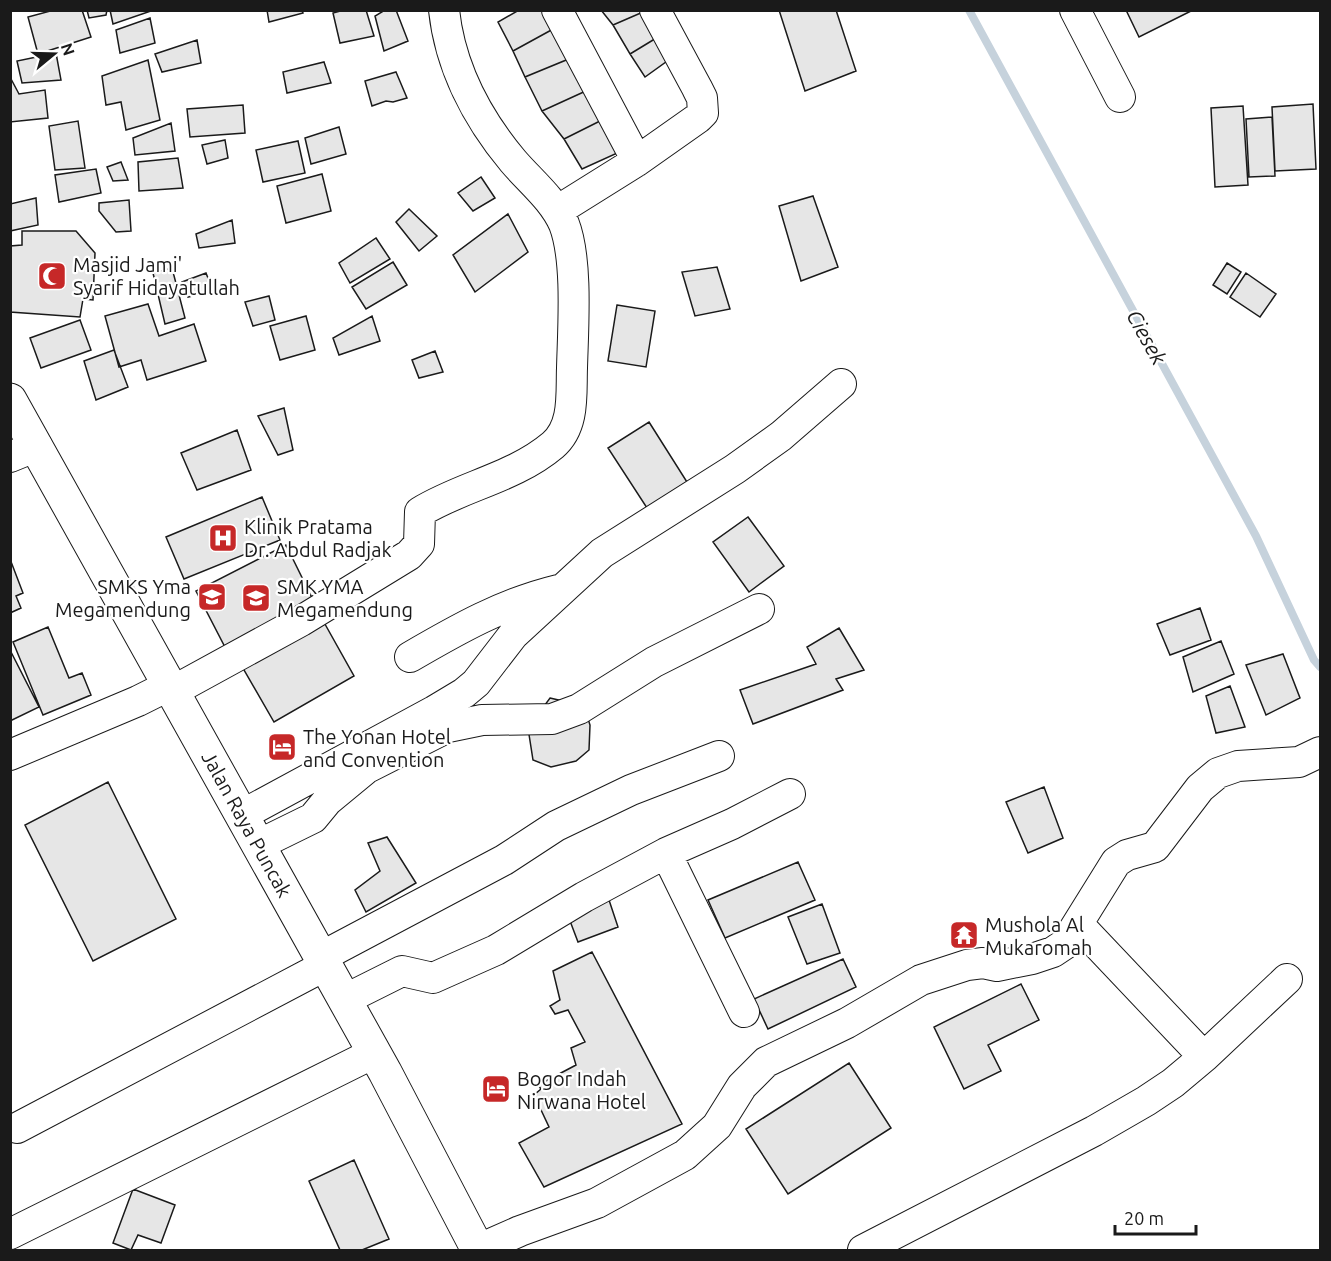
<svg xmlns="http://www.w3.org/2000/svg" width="1331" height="1261" font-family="Ubuntu,sans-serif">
<rect width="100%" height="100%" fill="#fff"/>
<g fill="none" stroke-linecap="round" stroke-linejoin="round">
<path stroke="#c6d2dc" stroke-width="8" d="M969,10L1256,536L1314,660L1320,667"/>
</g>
<path fill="#e6e6e6" stroke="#1a1a1a" stroke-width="1.5" d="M54,10H82L91,37L38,54L28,17Z
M87,10H107L106,15L89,18Z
M110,10H151V11L113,24Z
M267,10H302L303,13L269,22Z
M344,10H366L374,36L340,43L333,13Z
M385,10H396L408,41L384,51L375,16Z
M519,10H545L555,28L513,51L498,22Z
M601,10H642L643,12L613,25Z
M779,10H836L856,71L805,91Z
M1126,10H1193L1139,37Z
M643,12L658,37L630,54L613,25Z
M150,18L155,43L120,53L116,30Z
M555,28L571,58L525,77L513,51Z
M658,37L670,59L645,77L630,54Z
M197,40L201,63L162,72L155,54Z
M56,53L61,80L22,83L17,61Z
M571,58L588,90L542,111L525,77Z
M148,60L160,120L126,130L121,102L106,105L102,76Z
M324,62L331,83L287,93L283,72Z
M396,72L407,98L393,102L386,101L372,106L365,81Z
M10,77L19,94L45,90L48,118L10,122Z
M588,90L604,119L564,139L542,111Z
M1313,104L1316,169L1275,171L1272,107Z
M243,105L245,133L190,137L187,109Z
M1243,106L1248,185L1215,187L1211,108Z
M1272,117L1275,176L1249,177L1246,119Z
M604,119L624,150L582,169L564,139Z
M78,121L85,168L55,170L49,126Z
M171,123L175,151L135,155L133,138Z
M339,127L346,154L311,164L305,138Z
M225,140L228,158L207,164L202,145Z
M298,141L305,173L263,182L256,150Z
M178,158L183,188L139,191L138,162Z
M121,162L128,180L113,181L107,167Z
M96,169L101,193L59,202L55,175Z
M322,174L331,211L286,223L277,186Z
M481,177L495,198L473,211L458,193Z
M813,196L838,267L801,281L779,206Z
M36,198L38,225L10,231V204Z
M129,200L131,231L116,232L99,211V203Z
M409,209L437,236L419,251L396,222Z
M508,214L528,252L475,292L453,255Z
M232,220L235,243L199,248L196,234Z
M22,231H76L95,253L93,300L83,299L80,317L10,312V246L22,245Z
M376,238L390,259L350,283L339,263Z
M393,262L407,285L366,309L352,287Z
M1227,263L1241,272L1227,294L1213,285Z
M717,267L730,309L695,316L682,272Z
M172,268L185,318L165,324L153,273Z
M206,273L213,291L188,297L182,282Z
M1246,273L1276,294L1260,317L1230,297Z
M269,296L275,320L253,326L245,302Z
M148,304L159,336L194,324L206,361L147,380L141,360L119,367L105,316Z
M617,305L655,311L646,367L608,361Z
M306,316L315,350L280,360L270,326Z
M372,316L380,341L339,355L333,338Z
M80,320L91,350L41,368L30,338Z
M114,350L128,387L96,400L84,361Z
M435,351L443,372L419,378L412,360Z
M284,408L293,450L278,455L258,416Z
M649,422L687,482L647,508L608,448Z
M237,430L251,470L197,490L181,453Z
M262,497L280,540L184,579L166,537Z
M748,517L784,566L749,592L713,542Z
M286,545L316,606L227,651L196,591Z
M10,559L23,593L16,596L21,608L10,613Z
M1200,608L1211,640L1170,655L1157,624Z
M321,617L354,676L274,722L240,663Z
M48,627L69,678L82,673L91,695L43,715L13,642Z
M839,628L864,670L836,679L843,690L753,724L740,690L816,664L807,647Z
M1221,641L1234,674L1193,692L1183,657Z
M10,650L39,707L10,721Z
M1283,654L1300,698L1266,715L1246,665Z
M1230,686L1245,727L1216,733L1206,696Z
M550,698L584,706L590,725L589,750L576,761L551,767L533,760L528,728Z
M108,782L176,919L93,961L25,825Z
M1044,787L1063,838L1028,853L1006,802Z
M387,837L416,883L366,912L355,890L380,871L368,843Z
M798,862L815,900L725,938L708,900Z
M608,897L618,927L578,942L567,913Z
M822,904L840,953L807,964L788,917Z
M969,929L971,937L959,941L956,933Z
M592,952L682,1124L544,1187L519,1143L549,1127L534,1095L541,1089L538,1085L576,1065L571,1048L585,1042L568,1010L555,1014L550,1006L560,1000L553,971Z
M843,959L856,987L768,1029L754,999Z
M1021,984L1039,1020L988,1045L1001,1071L964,1089L934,1027Z
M849,1063L891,1128L788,1194L746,1129Z
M354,1160L389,1239L362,1250H340L309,1181Z
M133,1189L175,1205L161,1243L138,1235L131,1250L113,1243Z"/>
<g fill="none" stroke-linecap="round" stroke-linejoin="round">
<g stroke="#1a1a1a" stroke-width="32">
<path id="minor" d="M557,10L637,161
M1075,10L1120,97
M557,211L637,161L698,118L703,113L702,98L697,88L655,10
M10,457L37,446
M410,657C458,629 504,603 558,590
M173,691L301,621L409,555L419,544L420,512C462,486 514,478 553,445C575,426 571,394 572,368C573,329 578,260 564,224C553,199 530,181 513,161C477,118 450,66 444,10
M10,755L138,701L170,685
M242,815L434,711L464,693L476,683L513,635L602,553L735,469L781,436L841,384
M258,845L313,818L327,801L367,768L448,727L482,720L552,719L579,709L654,662L759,609
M666,853L744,1012
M1078,924L1204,1057
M321,957L504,860L556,826L631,790L719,756
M344,1000L402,971L433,978L496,950L584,897L666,853L732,824L790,794
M17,1128L326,965
M10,1234L374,1053
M477,1250L520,1231L597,1203L685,1155L717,1126L742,1086L766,1062L847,1023L921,980L967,965L983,963L997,966L1032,959L1053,952L1065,944L1116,862L1127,855L1155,847L1200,788L1218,773L1238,766L1299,762L1320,752
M863,1250L1094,1131L1146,1101L1173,1083L1204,1057L1287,979"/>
</g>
<g stroke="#1a1a1a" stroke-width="35">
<path id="highway" d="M10,400L385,1072L478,1250"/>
</g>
<use href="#minor" stroke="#fff" stroke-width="30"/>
<use href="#highway" stroke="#fff" stroke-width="33"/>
</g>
<defs>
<g id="mosque-square" transform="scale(1.5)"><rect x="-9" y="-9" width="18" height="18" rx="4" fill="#c62828" stroke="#fff"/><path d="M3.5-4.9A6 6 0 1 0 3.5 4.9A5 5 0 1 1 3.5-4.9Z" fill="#fff"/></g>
<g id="hospital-square" transform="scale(1.5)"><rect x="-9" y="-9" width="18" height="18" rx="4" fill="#c62828" stroke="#fff"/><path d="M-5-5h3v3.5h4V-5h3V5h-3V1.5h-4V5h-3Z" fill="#fff"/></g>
<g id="school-square" transform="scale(1.5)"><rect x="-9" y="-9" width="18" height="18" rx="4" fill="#c62828" stroke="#fff"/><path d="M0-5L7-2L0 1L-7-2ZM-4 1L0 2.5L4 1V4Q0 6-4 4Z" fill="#fff"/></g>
<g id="hotel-square" transform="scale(1.5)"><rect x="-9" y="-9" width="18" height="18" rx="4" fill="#c62828" stroke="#fff"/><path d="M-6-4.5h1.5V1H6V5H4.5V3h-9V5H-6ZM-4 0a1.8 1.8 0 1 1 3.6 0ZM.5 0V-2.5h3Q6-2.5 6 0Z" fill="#fff"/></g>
<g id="temple-square" transform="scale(1.5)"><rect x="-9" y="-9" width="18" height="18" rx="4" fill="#c62828" stroke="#fff"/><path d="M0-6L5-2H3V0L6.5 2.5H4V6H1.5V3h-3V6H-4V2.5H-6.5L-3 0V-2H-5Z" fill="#fff"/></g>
</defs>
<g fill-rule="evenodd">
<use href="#mosque-square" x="52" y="276"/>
<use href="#hospital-square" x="223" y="538"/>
<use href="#school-square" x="212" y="597"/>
<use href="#school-square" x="256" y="598"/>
<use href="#hotel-square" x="282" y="747"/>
<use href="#temple-square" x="964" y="935"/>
<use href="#hotel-square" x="496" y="1089"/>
</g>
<g text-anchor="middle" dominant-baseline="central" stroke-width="4.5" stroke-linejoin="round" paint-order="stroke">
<g font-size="20" fill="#1a1a1a" stroke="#fff" text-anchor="start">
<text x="73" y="264">Masjid Jami'<tspan x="73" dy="23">Syarif Hidayatullah</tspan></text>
<text x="244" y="526">Klinik Pratama<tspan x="244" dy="23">Dr. Abdul Radjak</tspan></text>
<text x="191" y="586" text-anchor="end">SMKS Yma<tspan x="191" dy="23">Megamendung</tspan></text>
<text x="277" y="586">SMK YMA<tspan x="277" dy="23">Megamendung</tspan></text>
<text x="303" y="736">The Yonan Hotel<tspan x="303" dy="23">and Convention</tspan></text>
<text x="985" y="924">Mushola Al<tspan x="985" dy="23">Mukaromah</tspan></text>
<text x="517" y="1078">Bogor Indah<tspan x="517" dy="23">Nirwana Hotel</tspan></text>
</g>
<g font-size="20" fill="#1a1a1a" stroke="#fff">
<text transform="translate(247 824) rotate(61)">Jalan Raya Puncak</text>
</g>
<g font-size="21" font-style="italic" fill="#1a1a1a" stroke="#fff">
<text transform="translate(1147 337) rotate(61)">Ciesek</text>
</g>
</g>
<rect width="1331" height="1261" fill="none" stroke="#1a1a1a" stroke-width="24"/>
<g transform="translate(54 54) rotate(71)" stroke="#ffffff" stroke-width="4.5" paint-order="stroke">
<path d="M0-4.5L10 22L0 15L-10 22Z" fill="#1a1a1a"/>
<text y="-9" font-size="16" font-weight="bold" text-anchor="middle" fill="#1a1a1a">N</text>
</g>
<path d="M1115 1225v9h81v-9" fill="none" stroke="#1a1a1a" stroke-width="3"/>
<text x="1124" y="1225" font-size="18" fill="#1a1a1a" stroke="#ffffff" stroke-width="4.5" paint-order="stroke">20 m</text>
</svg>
